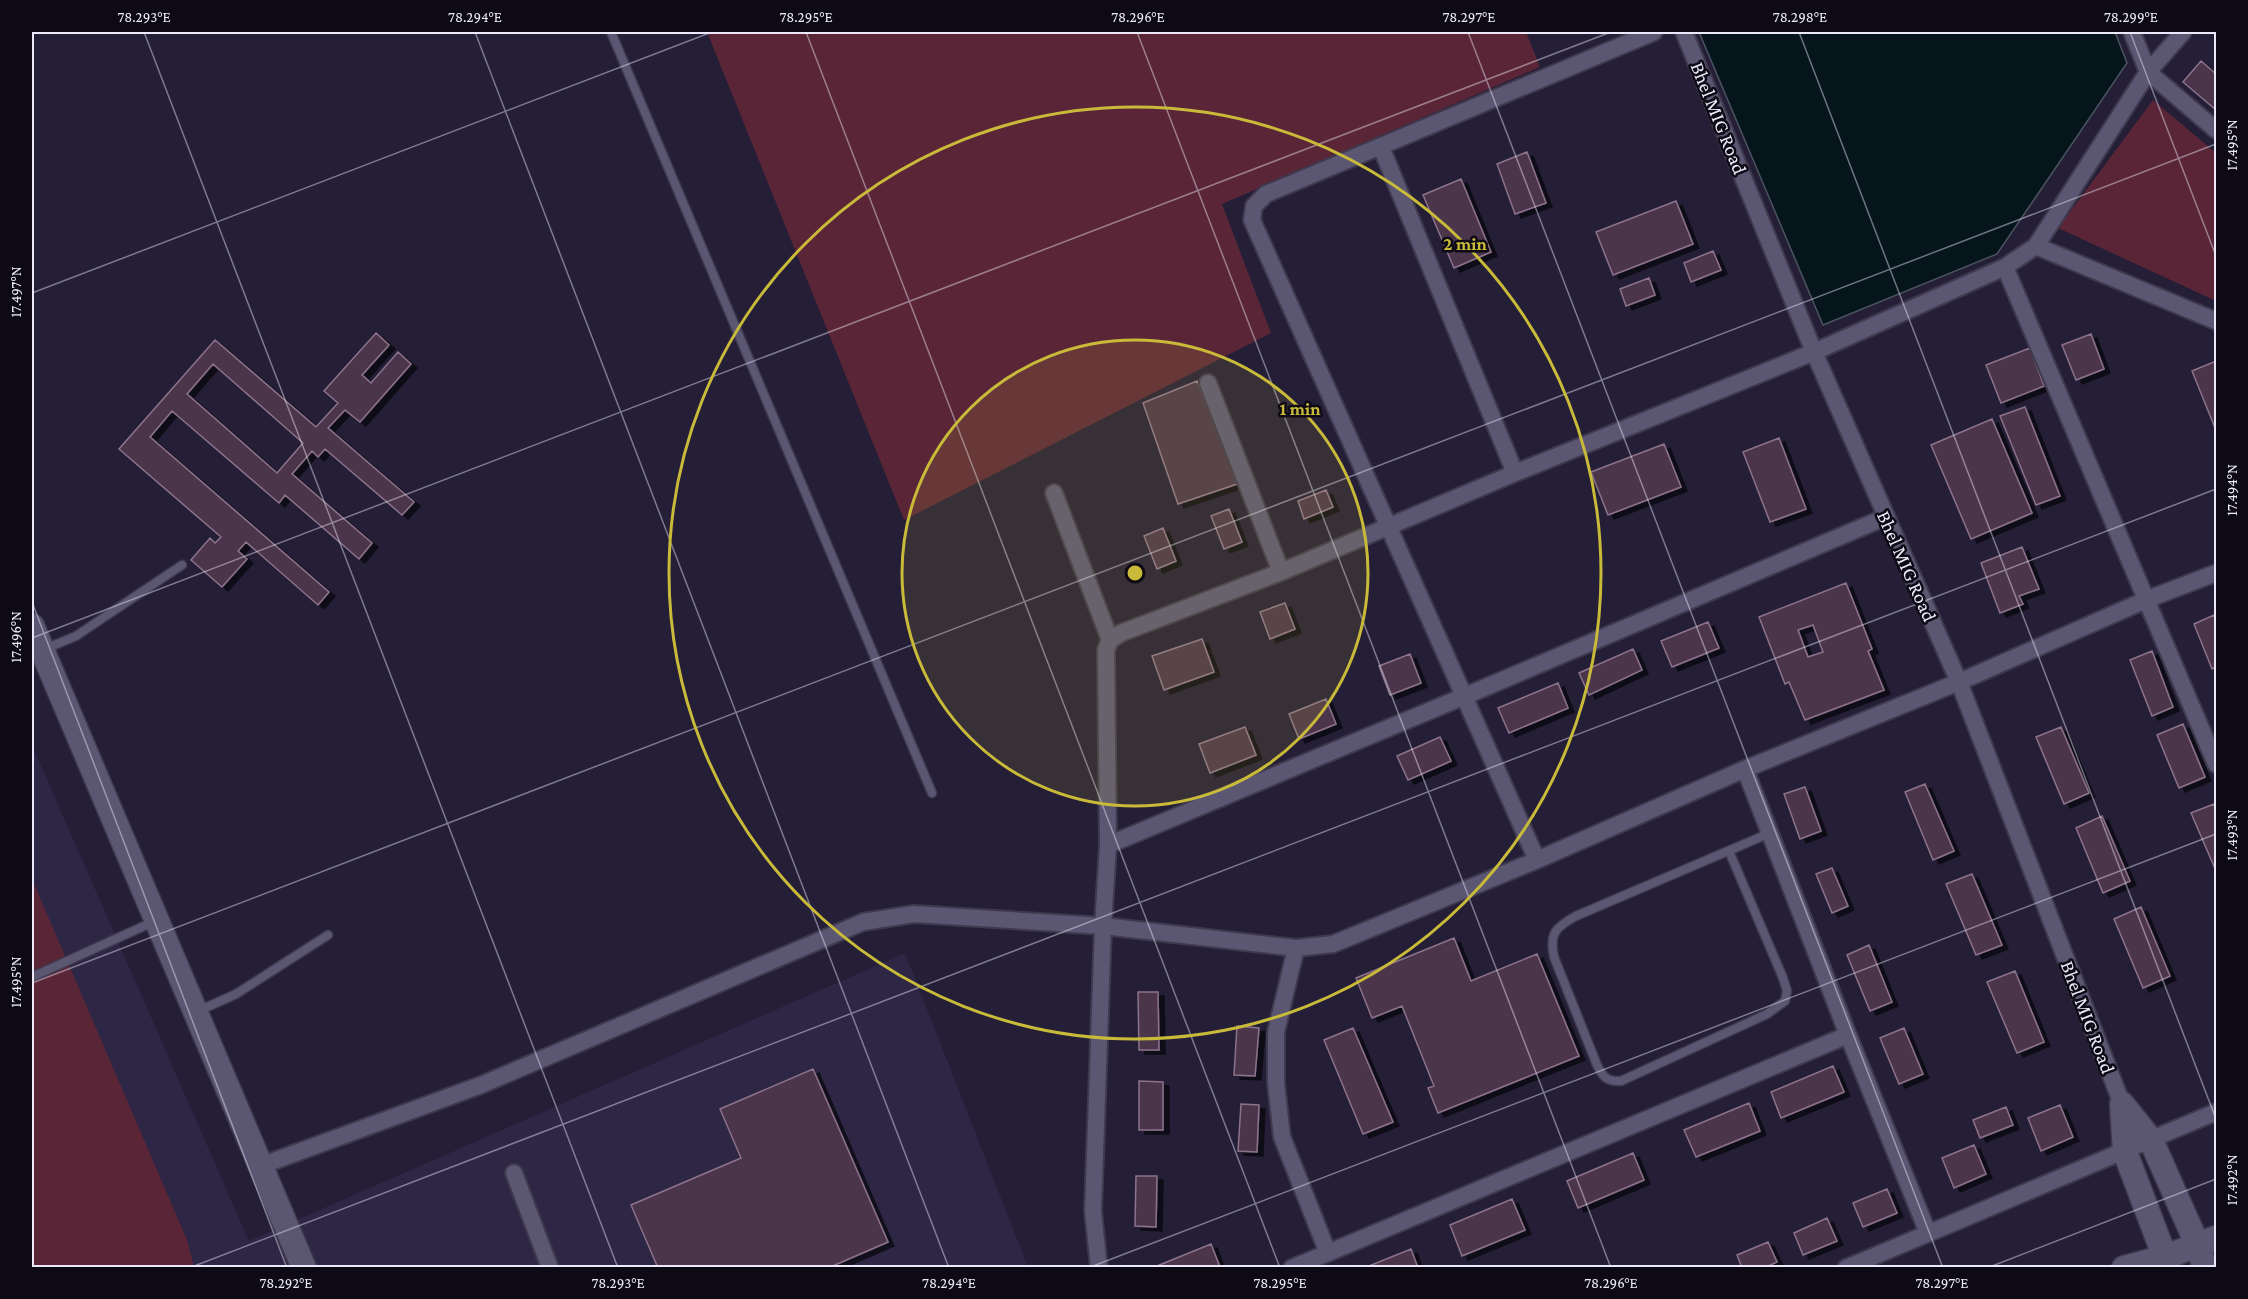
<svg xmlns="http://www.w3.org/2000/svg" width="2248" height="1299" font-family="'Crimson Pro',serif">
<defs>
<filter id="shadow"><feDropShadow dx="6" dy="4" stdDeviation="0" flood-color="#0009"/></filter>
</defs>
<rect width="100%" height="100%" fill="#241e37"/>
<path fill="#2e2645" d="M32,745L249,1241L905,953L1028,1267H32Z"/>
<path fill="#5a2637" d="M707,32H1526L1540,67L1222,204L1271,333L904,520Z
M2153,100L2216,153V301L2058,228Z
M32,879L187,1240L194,1267H32Z"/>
<path fill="#06151c" stroke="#4b555f" stroke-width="1.5" d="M1699,32H2115L2127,63L1997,254L1823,325Z"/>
<path fill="#4b354b" stroke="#8c738b" stroke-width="1.5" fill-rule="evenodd" filter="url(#shadow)" d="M2201,61L2216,74V110L2183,82Z
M1527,152L1546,203L1515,214L1497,164Z
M1461,179L1491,252L1454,268L1423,195Z
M1676,201L1693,244L1613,275L1596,232Z
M1713,251L1721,270L1691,282L1684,263Z
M1649,278L1655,295L1626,306L1620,289Z
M376,333L389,345L362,375L371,383L398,352L411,364L360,422L345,410L328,428L414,502L402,515L325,449L318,457L312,451L292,474L372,543L359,559L285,495L279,503L172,411L150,437L329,592L318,605L246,542L238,551L247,559L222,587L191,560L210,538L215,543L221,537L119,449L215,340L316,427L338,403L324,391ZM213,364L303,443L277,473L187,394Z
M2091,334L2104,369L2076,380L2062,345Z
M2030,348L2044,386L2001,403L1986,365Z
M2216,361V427L2215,428L2192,371Z
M1197,381L1240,483L1178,504L1143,403Z
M2025,407L2060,496L2036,505L2000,416Z
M1992,419L2032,513L1971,539L1931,445Z
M1779,438L1806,509L1770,522L1743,452Z
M1664,444L1681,487L1608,515L1591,472Z
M1326,490L1333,507L1304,519L1298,501Z
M1229,509L1242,542L1224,549L1211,516Z
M1163,528L1176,561L1157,569L1144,536Z
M2022,547L2039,589L2019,596L2023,604L2000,613L1981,563Z
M1846,583L1872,649L1868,651L1884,690L1805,720L1789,682L1785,684L1759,617ZM1813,625L1823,652L1808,657L1798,630Z
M1285,603L1295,629L1270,639L1260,612Z
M2214,615L2216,621V667L2212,669L2194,624Z
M1708,622L1719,648L1672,667L1661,641Z
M1202,639L1214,672L1164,690L1152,656Z
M1633,649L1642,670L1589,695L1579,673Z
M2152,651L2173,707L2152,716L2130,660Z
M1410,654L1421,683L1390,695L1379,666Z
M1558,683L1568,708L1509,733L1498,708Z
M1326,699L1336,724L1299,739L1289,714Z
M2183,724L2205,777L2179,788L2157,735Z
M1245,727L1256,755L1210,773L1199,744Z
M2061,727L2089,793L2064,804L2036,737Z
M1440,737L1451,761L1408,780L1397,756Z
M1925,784L1954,851L1933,860L1905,792Z
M1805,787L1821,831L1800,839L1784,794Z
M2214,804L2216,809V871L2191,813Z
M2102,816L2130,881L2103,893L2076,828Z
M1832,868L1848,906L1832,913L1816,874Z
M1972,874L2002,945L1976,955L1946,884Z
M2141,907L2170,976L2143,988L2114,919Z
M1454,938L1471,981L1537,954L1579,1056L1438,1113L1428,1088L1434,1086L1402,1006L1372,1018L1356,978Z
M1869,945L1892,1002L1870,1011L1847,955Z
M2015,971L2044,1042L2017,1053L1987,982Z
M1138,992H1158L1159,1050H1139Z
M1237,1026L1259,1028L1255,1076L1234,1075Z
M1353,1028L1393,1122L1363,1134L1324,1040Z
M1904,1028L1923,1074L1899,1084L1880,1038Z
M1833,1066L1844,1092L1781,1118L1771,1092Z
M813,1069L888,1242L828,1268H658L631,1205L741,1158L720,1109Z
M1139,1081L1163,1082V1130H1139Z
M1749,1103L1760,1131L1696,1157L1684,1130Z
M1241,1104L1259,1105L1257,1152L1238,1151Z
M2060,1105L2073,1137L2041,1151L2028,1118Z
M2006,1107L2013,1125L1980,1138L1973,1120Z
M1974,1145L1986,1174L1954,1188L1942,1158Z
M1633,1153L1644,1180L1578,1208L1567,1181Z
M1136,1176H1157L1156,1227L1135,1226Z
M1887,1189L1897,1213L1863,1227L1853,1203Z
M1512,1199L1525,1230L1462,1256L1450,1225Z
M1827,1218L1837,1241L1803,1255L1794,1233Z
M1768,1242L1777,1262L1764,1268H1742L1737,1255Z
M1211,1244L1220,1267L1158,1268L1157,1266Z
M1411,1249L1418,1268H1364Z"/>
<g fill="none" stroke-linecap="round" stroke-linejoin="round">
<g stroke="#3f394e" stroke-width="11">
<path id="lane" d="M611,32L932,793
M45,649L76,636L182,565
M1729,851L1783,978L1787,991L1785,1001L1767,1014L1621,1081C1607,1082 1603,1077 1597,1065L1554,957C1549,933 1556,927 1576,916L1770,833
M32,977L155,921
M196,1012L236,994L328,935"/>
</g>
<g stroke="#3f394e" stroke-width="20">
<path id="street" d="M1684,32L1814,352L1959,682L2122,1104
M2132,32L2148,72L2216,130
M1381,147L1515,473
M2036,246L2216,321
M2005,267L2216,764
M1208,383L1281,572
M1054,493L1110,640
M1745,769L1848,1035L1928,1233
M1108,845L1465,696L1886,517
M1537,860L1252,220L1254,206L1266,194L1654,32
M1296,948L1276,1032V1083L1282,1137L1328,1253
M260,1166L481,1085L863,922L914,914L1103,926L1296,948L1333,944L1537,860L1745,769L1959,682L2148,599L2216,573
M514,1173L550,1268
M1099,1268L1093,1211L1103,926L1108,845L1106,650L1110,640L1121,633L1281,572L1515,473L1814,352L2005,267L2036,246L2148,72L2183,32
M1292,1268L1848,1035
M1846,1268L2216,1112"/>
</g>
<g stroke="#3f394e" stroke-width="27">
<path id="secondary" d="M32,626L304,1268
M2122,1104L2151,1140L2198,1246L2205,1268
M2122,1104L2125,1152L2169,1268
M2124,1268L2165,1257L2216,1238"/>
</g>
<use href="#lane" stroke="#5b5672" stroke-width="8"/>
<use href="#street" stroke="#5b5672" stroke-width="16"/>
<use href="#secondary" stroke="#5b5672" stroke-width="24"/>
</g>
<path fill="none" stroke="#ece9fa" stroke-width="1.5" stroke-opacity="0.45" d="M144,32L618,1268M475,32L949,1268M806,32L1280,1268M1137,32L1611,1268M1468,32L1943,1268M1799,32L2216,1119M2130,32L2216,256M32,293L712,32M32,602L287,1268M32,638L1611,32M32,983L2216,144M189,1268L2216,489M1088,1268L2216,834M1987,1268L2216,1179"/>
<circle cx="1135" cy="573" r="233" fill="#c9ba3a" fill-opacity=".12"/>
<g fill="none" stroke="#c9ba3a" stroke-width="3">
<circle cx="1135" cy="573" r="233"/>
<circle cx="1135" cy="573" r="466"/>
</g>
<g text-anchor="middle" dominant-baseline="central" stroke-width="5" stroke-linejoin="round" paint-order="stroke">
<g font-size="20" fill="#ece9fa" stroke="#0d0a15">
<text transform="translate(1719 118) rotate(68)">Bhel MIG Road</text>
<text transform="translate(1907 566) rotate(66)">Bhel MIG Road</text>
<text transform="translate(2088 1017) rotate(69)">Bhel MIG Road</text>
</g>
</g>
<circle cx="1135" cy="573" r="9" fill="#c9ba3a" stroke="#0d0a15" stroke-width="3"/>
<g font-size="18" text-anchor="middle" font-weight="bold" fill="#c9ba3a" stroke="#0d0a15" stroke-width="5" stroke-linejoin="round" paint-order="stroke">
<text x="1465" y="250">2 min</text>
<text x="1300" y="415">1 min</text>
</g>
<rect width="2248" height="1299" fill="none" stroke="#0d0a15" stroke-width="66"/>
<rect x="33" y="33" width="2182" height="1233" fill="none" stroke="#ece9fa" stroke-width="2"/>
<g font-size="15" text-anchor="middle" fill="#ece9fa">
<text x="144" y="22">78.293°E</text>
<text x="475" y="22">78.294°E</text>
<text x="806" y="22">78.295°E</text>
<text x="1138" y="22">78.296°E</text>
<text x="1469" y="22">78.297°E</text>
<text x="1800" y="22">78.298°E</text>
<text x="2131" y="22">78.299°E</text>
<text transform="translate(2232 145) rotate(-90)" y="5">17.495°N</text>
<text transform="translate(16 292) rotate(-90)" y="5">17.497°N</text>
<text transform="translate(2232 490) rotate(-90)" y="5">17.494°N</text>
<text transform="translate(16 637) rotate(-90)" y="5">17.496°N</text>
<text transform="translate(2232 835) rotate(-90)" y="5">17.493°N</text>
<text transform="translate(16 982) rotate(-90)" y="5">17.495°N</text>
<text transform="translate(2232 1180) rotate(-90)" y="5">17.492°N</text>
<text x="286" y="1288">78.292°E</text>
<text x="618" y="1288">78.293°E</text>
<text x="949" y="1288">78.294°E</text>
<text x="1280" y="1288">78.295°E</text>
<text x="1611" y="1288">78.296°E</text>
<text x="1942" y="1288">78.297°E</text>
</g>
</svg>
